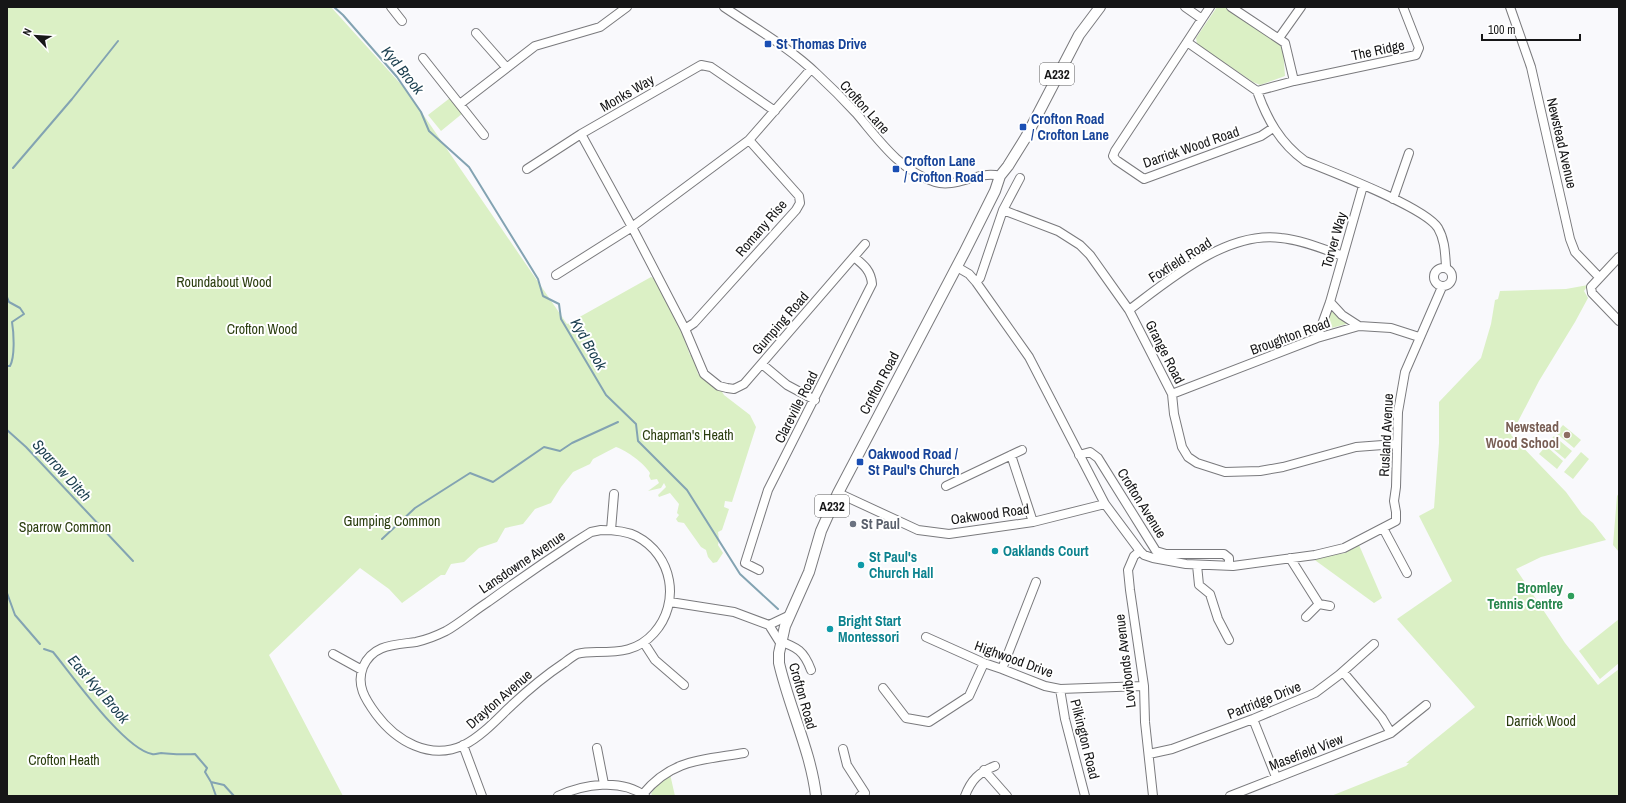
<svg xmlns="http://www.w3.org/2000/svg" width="1626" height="803" font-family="'Archivo Narrow',sans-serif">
<rect width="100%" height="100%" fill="#f9f9fc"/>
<path fill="#dbf0c5" d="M7,7H331L407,91L567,324L651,277L657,280L669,304L668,308L673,310L683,330L682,333L686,337L685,341L690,355H693L698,374L721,390L724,395L750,415L756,427L732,502L725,501L724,507L729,509L722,530L718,532L719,539L718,545L723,553L717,562L713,563L708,557L706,550L701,547L684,523L678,522L676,519L679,515L677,513L679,504L670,493L659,497L658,495L666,487L664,483L661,488L648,491L659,483L657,479L651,480L649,476L650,473C644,463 627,451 616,447L593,459L590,464L573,472L561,487L551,503L535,509L523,524L505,528L497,542L479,548L464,562L451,564L445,575H441L402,603L389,589L360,568L269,655L343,796H7Z
M1217,7H1225L1278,43L1283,49L1285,76L1260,85L1253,82L1197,44L1196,38Z
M450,98L463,113L441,131L428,115Z
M1588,285L1584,291L1588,298L1575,322L1539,381L1511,435L1566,492L1582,514L1593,523L1606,540L1541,557L1516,569L1565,643L1598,685L1619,669V796H1331L1406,766L1409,763H1406L1475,707L1397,619L1452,581L1419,516L1434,508L1439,443V402L1481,358L1491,324L1495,300L1498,299L1500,291L1566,289Z
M1331,308L1350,323L1324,330Z
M1563,425L1581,440L1574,448L1556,433Z
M1554,436L1572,451L1565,459L1547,444Z
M1546,446L1563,461L1557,469L1539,454Z
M1581,452L1589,459L1573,479L1564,472Z
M1619,493V552L1613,545L1617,496Z
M1359,545L1382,598L1374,603L1312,558L1345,553Z
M1619,619V663L1600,679L1579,651Z
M670,774L675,796H653L651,794L659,781Z"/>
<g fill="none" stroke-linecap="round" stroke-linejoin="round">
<path stroke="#83a3b2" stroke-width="2" d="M334,7L343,15L397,77L421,112L429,131L469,167L538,279L543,296L559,304L561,319L606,395L636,424L638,441L687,490L740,574L778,609
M13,168L72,99L118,41
M7,297L9,302L20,308L24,314L12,322C14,334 15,357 10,366H7
M7,430L26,447L133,561
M382,539L415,508L470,473L493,482L544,447L560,451L572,443L618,422
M7,593L15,615L40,644
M44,649L53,652C72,675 124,749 152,754C155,755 159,753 161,753C174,754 182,755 195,754L207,768L205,772L211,782L224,785L234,796
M211,782L216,796"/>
<g stroke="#7a7a7d" stroke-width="10">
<path id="minor" d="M391,7L402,21
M724,7C755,28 790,48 817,74C830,86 844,100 856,113C879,140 899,170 935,182C956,189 978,170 1000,176
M1185,7L1202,19L1187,42L1257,91L1294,81L1285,43L1231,7
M1510,7L1531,67L1570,239L1575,252L1599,277
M1202,19L1210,7
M476,33L506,67
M1279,38L1301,7
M1187,42L1115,151L1113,156L1116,160L1144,179L1261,136L1273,128
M423,58L484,135
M1294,81L1416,55L1419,48L1403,7
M1257,91C1267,119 1280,143 1305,161C1332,172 1425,207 1438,228C1445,240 1445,253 1446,266
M460,104L535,46L600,27L627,7
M775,111L711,67L701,65L581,134L632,227L685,329L704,374L719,386L727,388L734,389L744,384L865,244
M527,169L581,134
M1393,199L1409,153
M1003,210L1058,231L1080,245L1090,255L1129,310L1148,347L1172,394L1174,414L1182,447L1188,457L1197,463L1225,472L1260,471L1283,467L1356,447L1396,444
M1619,257L1591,287L1592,293L1619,321
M957,267L969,274L976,282L1029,357L1105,504L1140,551L1144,555L1153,558L1186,564L1233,566L1315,555L1344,548L1396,521V512L1394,501L1396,487L1398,412L1405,372L1442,287
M1434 277a9 9 0 1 1 18 0a9 9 0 1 1-18 0Z
M556,275L632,227L749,140L811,69
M976,282L980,278L1003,210L1020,178
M1330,302L1342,315L1359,326
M1129,310C1169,280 1227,230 1281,238C1302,240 1323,249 1343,256
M685,329L694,323L796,210L800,203L799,196L749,140
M1317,338L1330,302L1363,186
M762,364L787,385L815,400
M1172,394L1317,338L1359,326L1391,328L1419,337
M1011,455L1033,522
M1079,455L1090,452L1098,458L1156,551L1166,554H1224L1229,558V566
M946,486L1022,450
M838,493L918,530L949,534L1033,522L1105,504
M1383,528L1407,573
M601,530C613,530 626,531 636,536C673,555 681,603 654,633C638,651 620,652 597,652C591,652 584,652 577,654C573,656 568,660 564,663C546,675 529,689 512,705C498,718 482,736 464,745C430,761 396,741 376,714C365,699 356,685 363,667C373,644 395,645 416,642C425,640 438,635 446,631C460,623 474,611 488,602C517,581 546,561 575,542L591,532Z
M611,530L614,494
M1140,551L1134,556L1128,570L1130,590L1144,686L1145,722L1153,796
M1290,558L1319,604L1306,617
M1197,565L1199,585L1210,594L1218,619L1229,640
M759,570L745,563L768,490L872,284C871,271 864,265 854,257
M670,602L734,612L769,625L790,615
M1319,604L1330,606
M769,625L779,641C797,647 804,651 811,670
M926,637L984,663L1002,669L1045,686L1060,689L1144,686
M644,643L655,660L684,685
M333,654L362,670
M1002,669L1036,582
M1343,672L1382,718L1391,733
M883,688L906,718L929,722L969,696L984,663
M1060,689L1065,719L1085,796
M1253,719L1276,777
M463,745L482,796
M597,748L604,784
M843,749L847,765L865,793L860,796
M1149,754L1172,749L1253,719L1315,693L1339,675L1374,644
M984,770L1007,796
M643,794C672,759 702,760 744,753
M558,796C584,784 621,778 645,796
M965,796C971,780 979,772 995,766
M1230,796L1391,733L1426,705"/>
</g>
<g stroke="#7a7a7d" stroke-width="12">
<path id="major" d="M816,796C811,752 789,707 779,663V653L785,626L809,572L821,531L838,493L965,251L995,191L1000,176L1008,166L1026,137L1079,35L1100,7"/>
</g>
<use href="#minor" stroke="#fff" stroke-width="8"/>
<use href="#major" stroke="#fff" stroke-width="10"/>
</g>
<g fill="#1a4fb4" stroke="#fff" stroke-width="1.5">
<rect x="764" y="40" width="8" height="8" rx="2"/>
<rect x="1019" y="123" width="8" height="8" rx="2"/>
<rect x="892" y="165" width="8" height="8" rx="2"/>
<rect x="856" y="458" width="8" height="8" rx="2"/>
</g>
<circle fill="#8d6e63" stroke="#fff" stroke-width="1.5" cx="1567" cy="435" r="4"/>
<circle fill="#6b7280" stroke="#fff" stroke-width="1.5" cx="853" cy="524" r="4"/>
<g fill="#0f9aa8" stroke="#fff" stroke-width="1.5">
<circle cx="995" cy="551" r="4"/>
<circle cx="861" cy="565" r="4"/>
<circle cx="830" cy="629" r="4"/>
</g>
<circle fill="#2e9e5b" stroke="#fff" stroke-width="1.5" cx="1571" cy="596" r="4"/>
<g text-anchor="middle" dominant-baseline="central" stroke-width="4" stroke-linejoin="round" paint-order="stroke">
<g fill="#fff" stroke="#5c5c5d" stroke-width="1">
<rect x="1040" y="63" width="34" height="22" rx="3"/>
<rect x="815" y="495" width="34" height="22" rx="3"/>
</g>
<g font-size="13" font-weight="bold" fill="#161617">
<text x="1057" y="74">A232</text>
<text x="832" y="506">A232</text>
</g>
<g font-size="14" font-weight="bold" fill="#164399" stroke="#fff" text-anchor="start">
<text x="776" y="44">St Thomas Drive</text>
<text x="1031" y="119">Crofton Road<tspan x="1031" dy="16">/ Crofton Lane</tspan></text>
<text x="904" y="161">Crofton Lane<tspan x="904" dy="16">/ Crofton Road</tspan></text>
<text x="868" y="454">Oakwood Road /<tspan x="868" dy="16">St Paul's Church</tspan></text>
</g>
<g font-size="14" fill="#161617" stroke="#fff">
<text transform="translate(1378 50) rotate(-12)">The Ridge</text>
<text transform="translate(627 93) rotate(-30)">Monks Way</text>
<text transform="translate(865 107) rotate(48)">Crofton Lane</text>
<text transform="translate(1562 143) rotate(77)">Newstead Avenue</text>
<text transform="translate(1191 147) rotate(-19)">Darrick Wood Road</text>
<text transform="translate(761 228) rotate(-49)">Romany Rise</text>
<text transform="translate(1334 240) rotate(-74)">Torver Way</text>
<text transform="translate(1180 260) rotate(-32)">Foxfield Road</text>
<text transform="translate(780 323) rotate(-49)">Gumping Road</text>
<text transform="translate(1290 336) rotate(-20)">Broughton Road</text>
<text transform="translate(1165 352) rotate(63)">Grange Road</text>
<text transform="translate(879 383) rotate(-62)">Crofton Road</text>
<text transform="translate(796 407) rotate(-63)">Clareville Road</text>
<text transform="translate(1386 435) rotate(-87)">Rusland Avenue</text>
<text transform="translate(1142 503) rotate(58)">Crofton Avenue</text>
<text transform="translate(990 514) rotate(-8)">Oakwood Road</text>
<text transform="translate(522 562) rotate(-34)">Lansdowne Avenue</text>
<text transform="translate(1014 659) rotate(20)">Highwood Drive</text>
<text transform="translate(1125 661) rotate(-97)">Lovibonds Avenue</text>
<text transform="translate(803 696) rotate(74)">Crofton Road</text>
<text transform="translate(499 699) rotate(-41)">Drayton Avenue</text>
<text transform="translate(1264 700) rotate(-22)">Partridge Drive</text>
<text transform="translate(1085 739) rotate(76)">Pilkington Road</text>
<text transform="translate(1306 752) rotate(-21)">Masefield View</text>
</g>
<g font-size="14" fill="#2a3d0e" stroke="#fff">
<text x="224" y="282">Roundabout Wood</text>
<text x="262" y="329">Crofton Wood</text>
<text x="688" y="435">Chapman's Heath</text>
<text x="392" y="521">Gumping Common</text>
<text x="65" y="527">Sparrow Common</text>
<text x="1541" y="721">Darrick Wood</text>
<text x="64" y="760">Crofton Heath</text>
</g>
<g font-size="14" font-weight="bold" fill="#785e54" stroke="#fff" text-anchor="end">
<text x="1559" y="427">Newstead<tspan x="1559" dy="16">Wood School</tspan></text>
</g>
<g font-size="14" font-weight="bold" fill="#5b616d" stroke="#fff" text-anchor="start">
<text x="861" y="524">St Paul</text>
</g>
<g font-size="14" font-weight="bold" fill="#0d838f" stroke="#fff" text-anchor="start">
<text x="1003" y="551">Oaklands Court</text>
<text x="869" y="557">St Paul's<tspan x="869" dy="16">Church Hall</tspan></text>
<text x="838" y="621">Bright Start<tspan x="838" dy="16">Montessori</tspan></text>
</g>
<g font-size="14" font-weight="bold" fill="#27864d" stroke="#fff" text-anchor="end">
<text x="1563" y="588">Bromley<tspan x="1563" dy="16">Tennis Centre</tspan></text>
</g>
<g font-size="15" font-style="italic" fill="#1d4051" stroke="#fff">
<text transform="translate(403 70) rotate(51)">Kyd Brook</text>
<text transform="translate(589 344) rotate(60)">Kyd Brook</text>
<text transform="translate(62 470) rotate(47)">Sparrow Ditch</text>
<text transform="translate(99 689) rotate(49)">East Kyd Brook</text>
</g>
</g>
<rect width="1626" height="803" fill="none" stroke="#161617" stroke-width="16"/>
<g transform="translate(36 36) rotate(295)" stroke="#ffffff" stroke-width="3" paint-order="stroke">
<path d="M0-3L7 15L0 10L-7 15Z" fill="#161617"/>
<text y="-6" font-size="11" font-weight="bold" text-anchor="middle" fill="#161617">N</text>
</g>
<path d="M1482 34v6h98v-6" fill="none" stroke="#161617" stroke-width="2"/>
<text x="1488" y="34" font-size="12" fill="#161617" stroke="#ffffff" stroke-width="3" paint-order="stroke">100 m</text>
</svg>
